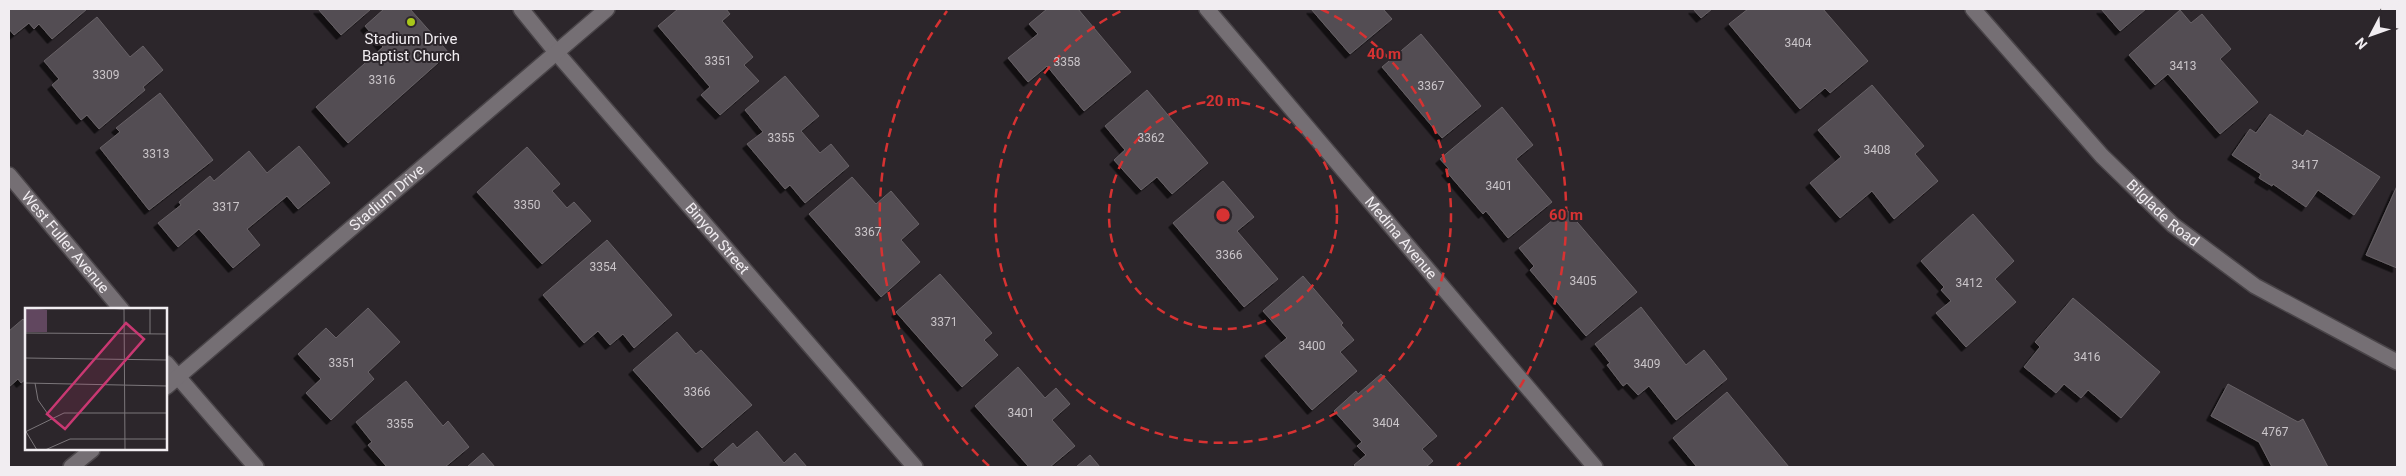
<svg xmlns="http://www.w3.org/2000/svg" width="2406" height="476" font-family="Roboto,sans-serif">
<defs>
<filter id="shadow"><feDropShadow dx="-4.5" dy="4.5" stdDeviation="0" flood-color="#0009"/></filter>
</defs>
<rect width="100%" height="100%" fill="#2c262b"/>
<path fill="#534d52" stroke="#676166" filter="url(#shadow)" d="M9,9H87L52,39L39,24L34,29L29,23L14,35L9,29Z
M318,9H371L341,35Z
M384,9H410L449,53L348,143L316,107L383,47L365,26Z
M678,9H726L730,14L722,21L753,57L744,65L759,81L720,115L701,95L710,87L658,26Z
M1047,9H1078L1131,72L1084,111L1047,66L1028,82L1008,58L1038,34L1029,24Z
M1311,9H1383L1392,19L1350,54Z
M1693,9H1712L1701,18Z
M1748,9H1823L1868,61L1830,93L1825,88L1800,109L1729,24Z
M2101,9H2146L2120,31Z
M2180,10L2191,23L2202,14L2231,49L2220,59L2258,102L2220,134L2168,74L2155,85L2129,55Z
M97,17L130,57L143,46L163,70L143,87L145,90L99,129L87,115L81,120L52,85L59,79L44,61Z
M1421,34L1481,106L1442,138L1382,67Z
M785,76L819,116L801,131L820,153L831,144L849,166L805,203L790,185L785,189L747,144L763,132L745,110Z
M1872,85L1924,146L1915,154L1938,181L1894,219L1872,191L1840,218L1810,183L1841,157L1818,130Z
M1147,90L1208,163L1172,194L1157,177L1141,190L1114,160L1125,150L1105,126Z
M160,93L213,160L149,210L100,148L120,132L116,128Z
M1502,107L1533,145L1516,159L1552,202L1508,238L1486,211L1483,214L1446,171L1449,169L1440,159Z
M2270,114L2303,136L2307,130L2380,177L2354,215L2318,190L2306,207L2273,184L2272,186L2259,178L2261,174L2232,155L2250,129L2256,133Z
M299,146L330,183L298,209L287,196L247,229L260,245L233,268L199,229L178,247L158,223L181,205L179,202L210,176L214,181L249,151L267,173Z
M527,147L560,184L552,191L567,208L574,202L591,221L542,264L477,192Z
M852,177L876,204L891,191L919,224L901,240L920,262L881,297L809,214Z
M1223,181L1254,217L1237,231L1278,279L1244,307L1173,223Z
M2397,186V268L2366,255Z
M1566,209L1637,292L1586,336L1530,270L1534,266L1519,248Z
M1973,214L2014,261L1995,279L2016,302L1966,347L1936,313L1951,301L1941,290L1944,287L1921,261Z
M607,240L672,315L634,348L623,334L610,345L598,331L584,343L543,295Z
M940,274L992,333L984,340L998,355L962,387L896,312Z
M1303,276L1343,323L1341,325L1354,340L1340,352L1357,371L1312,410L1265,356L1287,338L1263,311Z
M2073,298L2160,372L2121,418L2088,390L2081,398L2064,384L2056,393L2024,367L2040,347L2035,342Z
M1641,307L1686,365L1704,350L1727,379L1676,420L1649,386L1638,395L1627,383L1623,386L1607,365L1610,363L1595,344Z
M368,308L400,342L368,372L374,379L331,420L306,393L321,379L298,354L326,328L336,338Z
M23,319L26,323V379L21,383L18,379L9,387V331Z
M677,332L696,354L701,350L752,405L702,448L633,370Z
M1018,367L1045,398L1056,388L1070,404L1052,420L1075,446L1050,467H1029L975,406Z
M1381,374L1437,436L1422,449L1433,461L1426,467H1356L1354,465L1366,455L1357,446L1362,442L1334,411L1356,391L1358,394Z
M406,381L443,426L448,421L469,447L445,467H387L368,445L372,442L356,422Z
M2228,384L2298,422L2303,419L2328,467H2272L2259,442L2211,416Z
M1727,392L1789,467H1697L1673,438Z
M757,431L784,463L795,453L807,467H720L714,460L733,443L737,448Z
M483,453L495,467H467Z
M1090,455L1100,467H1076Z"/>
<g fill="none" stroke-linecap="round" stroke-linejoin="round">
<g stroke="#494448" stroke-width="18">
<g id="minor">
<path id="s1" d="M521,9L556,52L915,467"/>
<path id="s2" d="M1207,9L1595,467"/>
<path id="s3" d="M9,175L122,310"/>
<path d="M166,363L256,467"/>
<path id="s4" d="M166,387L607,9"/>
<path d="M71,467L92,450"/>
</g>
</g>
<g stroke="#494448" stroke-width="18">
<g id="tertiary">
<path id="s5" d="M1973,9L2102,156L2173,225L2255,286L2397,362"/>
</g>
</g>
<use href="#minor" stroke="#756f74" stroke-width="15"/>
<use href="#tertiary" stroke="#756f74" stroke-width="15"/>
</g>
<g fill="none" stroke="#d73232" stroke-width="2.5" stroke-dasharray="9 6">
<circle cx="1223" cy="215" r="114"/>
<path d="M1321 9A228 228 0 1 1 1125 9"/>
<path d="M989 466A343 343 0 0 1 947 11M1499 11A343 343 0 0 1 1457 466"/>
</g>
<circle fill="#a9c719" stroke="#2c262b" stroke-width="2" cx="411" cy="22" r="5"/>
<g text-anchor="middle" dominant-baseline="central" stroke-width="4" stroke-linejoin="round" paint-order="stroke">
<g font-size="12" fill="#cac5c9">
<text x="1798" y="43">3404</text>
<text x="718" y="61">3351</text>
<text x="1067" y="62">3358</text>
<text x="2183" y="66">3413</text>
<text x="106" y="75">3309</text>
<text x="382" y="80">3316</text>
<text x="1431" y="86">3367</text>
<text x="781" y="138">3355</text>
<text x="1151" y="138">3362</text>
<text x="1877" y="150">3408</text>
<text x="156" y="154">3313</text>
<text x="2305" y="165">3417</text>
<text x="1499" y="186">3401</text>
<text x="527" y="205">3350</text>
<text x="226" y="207">3317</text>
<text x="868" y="232">3367</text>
<text x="1229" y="255">3366</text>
<text x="603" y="267">3354</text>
<text x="1583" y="281">3405</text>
<text x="1969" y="283">3412</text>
<text x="944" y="322">3371</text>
<text x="1312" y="346">3400</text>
<text x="2087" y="357">3416</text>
<text x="342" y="363">3351</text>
<text x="1647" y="364">3409</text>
<text x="697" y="392">3366</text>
<text x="1021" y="413">3401</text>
<text x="1386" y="423">3404</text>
<text x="400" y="424">3355</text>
<text x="2275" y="432">4767</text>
</g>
<g font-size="15" fill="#f1edf1" stroke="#2c262b">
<text x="411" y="39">Stadium Drive<tspan x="411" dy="17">Baptist Church</tspan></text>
</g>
<g font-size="15" fill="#f1edf1" stroke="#2c262b">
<text stroke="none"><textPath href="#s4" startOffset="291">Stadium Drive</textPath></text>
<text stroke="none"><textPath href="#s5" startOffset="279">Bilglade Road</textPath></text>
<text stroke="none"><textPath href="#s2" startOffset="300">Medina Avenue</textPath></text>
<text stroke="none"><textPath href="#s1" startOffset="302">Binyon Street</textPath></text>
<text stroke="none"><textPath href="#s3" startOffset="88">West Fuller Avenue</textPath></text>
</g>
</g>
<g transform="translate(25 308)">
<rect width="142" height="142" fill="#2c262b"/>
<path d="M0,0L22,2V24H0Z" fill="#61475f"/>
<path fill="none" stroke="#7b767a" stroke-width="1" d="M79,0L99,1M99,0L100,142M0,25L143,26M125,26V0M0,50L143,52M0,75L143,78M10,75L13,92L25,109M0,122L12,142M0,124L39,105H143M20,142L45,131H143"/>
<path fill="#c93872" fill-opacity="0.15" stroke="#c93872" stroke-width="2.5" d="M101,15L119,31L40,121L22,106Z"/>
<rect width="142" height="142" fill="none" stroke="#f1edf1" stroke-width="2.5"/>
</g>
<circle cx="1223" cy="215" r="8" fill="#d73232" stroke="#2c262b" stroke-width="2.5"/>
<g font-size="15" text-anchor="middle" font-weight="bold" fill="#d73232" stroke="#2c262b" stroke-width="4" stroke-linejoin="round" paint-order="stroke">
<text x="1384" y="59">40 m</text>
<text x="1223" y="106">20 m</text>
<text x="1566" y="220">60 m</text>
</g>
<rect width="2406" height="476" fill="none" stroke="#f1edf1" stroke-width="20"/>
<g transform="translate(2371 35) rotate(229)" stroke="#2c262b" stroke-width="4" paint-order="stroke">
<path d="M0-4L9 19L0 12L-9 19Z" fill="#f1edf1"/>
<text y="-8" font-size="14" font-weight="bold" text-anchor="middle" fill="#f1edf1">N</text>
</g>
</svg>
